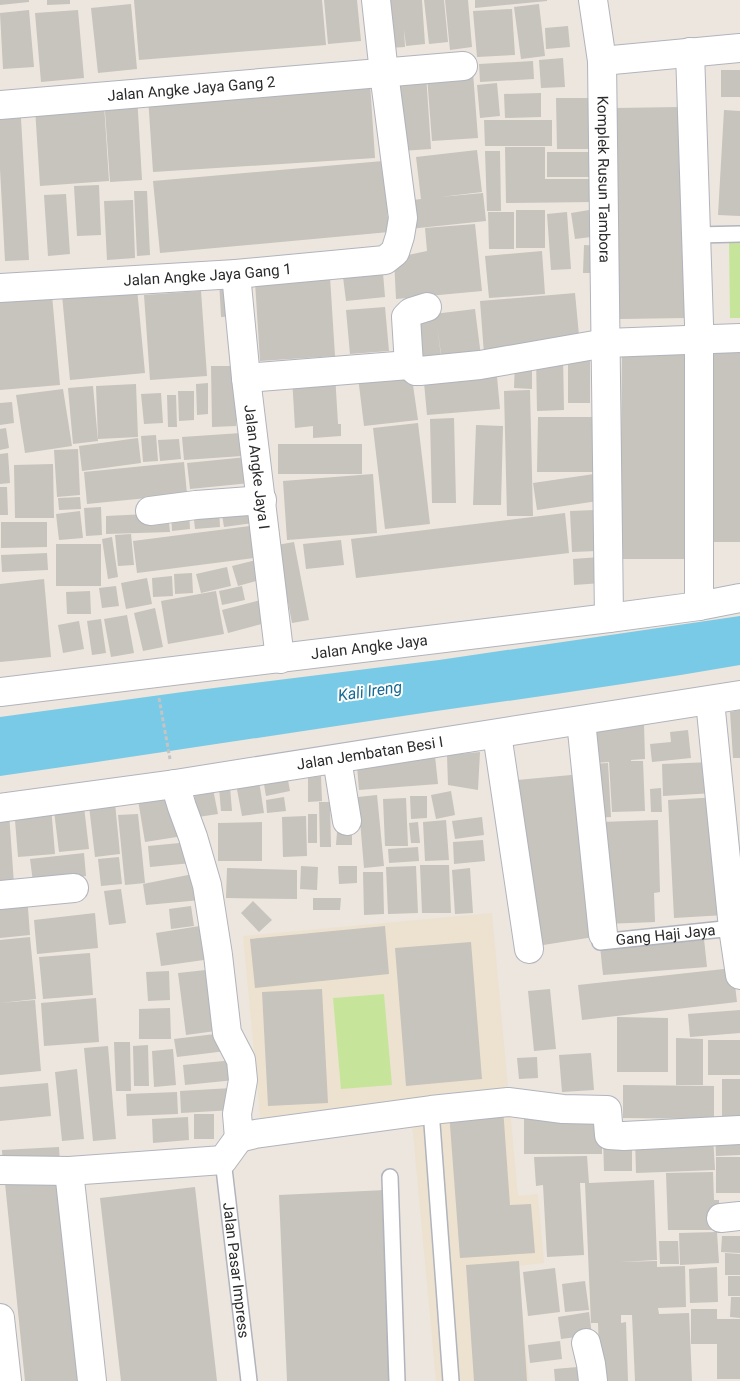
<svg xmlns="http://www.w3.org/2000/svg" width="740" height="1381" font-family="Roboto,sans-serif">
<rect width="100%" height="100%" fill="#ece6de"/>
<path fill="#ece2cf" d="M492,913L518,1196L538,1194L544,1263L518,1266L529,1381H436L412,1123L262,1137L243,936Z"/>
<path fill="#c6e59b" d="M729,240H740V318H730Z
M384,994L392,1085L341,1089L333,998Z"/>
<path fill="#79cae6" d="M740,616V665C615,687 488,703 363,722C242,740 121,759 0,776V717L190,691L439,660Z"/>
<path fill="#c7c3bd" d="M0,0H29V2L0,5Z
M47,0H70V4L47,5Z
M134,0H322L326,45L139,60Z
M324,0H357L361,41L328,44Z
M386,0H422L425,44L406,46L404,29L405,47L389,48Z
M424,0H444L448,42L429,44Z
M445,0H468L472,47L450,50Z
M475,0H547V1L475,8Z
M131,4L137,69L98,73L91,8Z
M539,4L545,56L521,59L514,7Z
M512,9L515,55L477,57L473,11Z
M29,10L34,67L3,69L0,13Z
M78,10L84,78L41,82L35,13Z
M568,26L570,47L546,49L545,28Z
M563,58L565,87L541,88L539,60Z
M533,61L534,79L480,82L479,64Z
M721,70H740V97H721Z
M473,73L478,138L432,141L427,76Z
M426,74L431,149L401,151L395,77Z
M370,83L375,158L153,172L148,97Z
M497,83L500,116L480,118L477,85Z
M541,93V117L505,118L504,94Z
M137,95L142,180L110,182L104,97Z
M556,98H598V149H557Z
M104,104L109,181L40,186L35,108Z
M681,107L686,318L620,319L615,108Z
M724,110L740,111V216L718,215Z
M21,118L29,260L5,261L0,169V119Z
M484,120H552V146H485Z
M505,147H545V179H595V202L506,203Z
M477,150L482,192L440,197L483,193L486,221L409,229L406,201L421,199L416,157Z
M485,151H500L501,211H487Z
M547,152H590V177H547Z
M383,161L389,232L160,253L153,181Z
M99,185L101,235L77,236L74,186Z
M134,191H147L150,255L137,256Z
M66,194L70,254L48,256L44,195Z
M133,200L135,258L107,260L104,201Z
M595,209L599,236L575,239L571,213Z
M516,210H545V248H516Z
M488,212H514V249H489Z
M567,212L571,269L551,270L547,214Z
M475,224L482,291L396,299L394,258L427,251L425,228Z
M584,245L602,246L601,273H583Z
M542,251L545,294L489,298L485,256Z
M383,273L385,297L346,301L343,277Z
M330,277L335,356L260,361L255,282Z
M234,279L236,316L221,317L219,280Z
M137,288L145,373L70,380L62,295Z
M201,291L207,376L150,380L144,295Z
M575,293L580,346L484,354L480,301Z
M52,295L60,385L0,390V300Z
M385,307L389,351L350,354L346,310Z
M475,309L481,356L442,361L437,325L442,364L416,368L409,317Z
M714,342H740V542H714Z
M622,346H688L686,559H620Z
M563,356L564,410L537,411L536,357Z
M568,358H590V403H568Z
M515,360H532V389L514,388Z
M211,366H236V426L212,427Z
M496,366L500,409L427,415L423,372Z
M411,371L418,420L364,426L358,377Z
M335,374L338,424H341V436L313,438V426L295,428L292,377Z
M208,383V414L197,415L196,384Z
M136,384L138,437L98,439L96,386Z
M93,386L98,441L73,444L68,388Z
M63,389L72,446L25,453L16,395Z
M530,390L533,516H507L504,391Z
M178,391H194V420L179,421Z
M161,393L163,423L144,424L141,394Z
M167,395H176L177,427H168Z
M12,402L14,423L0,425V403Z
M538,417H597V472H537Z
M454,418L456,503H432L430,419Z
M418,423L430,524L385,529L373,428Z
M476,425L503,426L501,505H473Z
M6,428L9,448L0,450V429Z
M241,433L242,456L184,460L182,437Z
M156,435L158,461L143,462L141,436Z
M138,438L141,463L82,471L79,446Z
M179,439L181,459L160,461L158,440Z
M278,444H362V474H278Z
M78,449L80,495L57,497L54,450Z
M8,453L10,483L0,484V454Z
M247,457L250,483L190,489L187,463Z
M184,462L187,494L87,504L84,472Z
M53,464L54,518H15L14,465Z
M373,474L377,533L287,540L283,481Z
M594,474L598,501L537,510L533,483Z
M0,487H7L8,515H0Z
M80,497L81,509L59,510L58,498Z
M251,505L253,523L224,527L221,509Z
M101,507L102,535L86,536L84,508Z
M219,509L220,527L195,529L193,511Z
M595,510L597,551L572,552L570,511Z
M80,511L83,538L59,540L56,514Z
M189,511L190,529L172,531L171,513Z
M168,513L170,532L106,534V516Z
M565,513L569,553L356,578L351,539Z
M1,522H47V547L1,548Z
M250,526L254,558L137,573L133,541Z
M131,534L134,565L118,566L115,535Z
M112,537L118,577L108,579L102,539Z
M341,540L344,565L306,569L303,544Z
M294,542L309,620L292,623L277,545Z
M56,544H101V586H56Z
M47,553L48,570L2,572L1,555Z
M600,557L602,583L574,585L573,559Z
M256,560L260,580L238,586L232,566Z
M227,567L231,586L201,593L196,574Z
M192,573L193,593L175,594L174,574Z
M172,576L173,596L153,597L152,578Z
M147,578L152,604L126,609L121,583Z
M44,579L51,657L0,662V584Z
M116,586L119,606L102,608L99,588Z
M242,586L245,600L222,605L219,591Z
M90,591L91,614H67L66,592Z
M216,591L224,634L168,644L161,601Z
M268,598L273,621L228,633L222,610Z
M155,608L163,647L143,651L134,613Z
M127,615L134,653L111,657L104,619Z
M101,619L106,653L92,655L87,621Z
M79,621L84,649L63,653L58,625Z
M740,710V758H733L730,712Z
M588,722L630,725L644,724L645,759L631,760V761H643L645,811L612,812L609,762L594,763Z
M688,730L691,758L652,762L650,744L671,742L670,732Z
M480,752L478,790L448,785L447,755Z
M435,756L438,784L359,790L357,766Z
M712,762L714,793L663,796L662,764Z
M608,763L611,817L594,818L591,764Z
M582,774L600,936L537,946L517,780Z
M287,775L290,791L266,796L263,779Z
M321,776L322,801L308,802V778Z
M259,781L264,813L242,816L236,784Z
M230,787L232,811H221L219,788Z
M661,788L662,812H651L650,789Z
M213,789L218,814L198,817L194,793Z
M451,791L455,815L436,819L431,795Z
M172,795L183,836L145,842L138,800Z
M377,795L384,866L364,868L358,797Z
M410,796H427V818L411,819Z
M284,797L286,811L267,813L266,800Z
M719,797L725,915L674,918L668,800Z
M406,798L408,846H385L383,799Z
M319,802H330L331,847H320Z
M115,803L120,854L95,857L89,806Z
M51,806L55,854L18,857L14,808Z
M84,807L89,849L59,852L54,811Z
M0,813H9L14,884L0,885Z
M138,814L145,883L125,885L118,815Z
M308,814H317V843H308Z
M306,816L307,856L283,857L282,817Z
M482,817L484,835L455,839L452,821Z
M446,820L449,860L425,861L423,822Z
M658,820L660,892L654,893L655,922L605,924L601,822Z
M262,822V861H218V823Z
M418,822L420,843H411L409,823Z
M337,832H352V845H336Z
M483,840L485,861L454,864L453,842Z
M190,842L192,863L150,867L148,846Z
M418,847L419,861L389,863L388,849Z
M84,853L86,876L33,882L30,859Z
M119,857L122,884L101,886L98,859Z
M420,865H449L451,913H422Z
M301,866L318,867L317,890L300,889Z
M338,866H357V883L339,884Z
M416,866L418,913L388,914L386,867Z
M227,868L297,870V899L226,898Z
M470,868L473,913L455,914L452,870Z
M363,872H383L384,914L364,915Z
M198,873L201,900L146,905L143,884Z
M121,889L126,923L109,925L104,891Z
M27,895L30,935L0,938V897Z
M313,898H341L340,910H313Z
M253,901L272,920L259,932L241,913Z
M191,906L194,926L171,929L169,909Z
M95,913L98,948L37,954L34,920Z
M206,925L211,959L161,966L156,933Z
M385,926L389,974L255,988L250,939Z
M30,937L36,999L0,1003V940Z
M704,939L707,967L603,975L600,946L667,940Z
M471,942L482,1079L406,1086L395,948Z
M90,953L93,995L43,999L39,957Z
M733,968L737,1002L582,1020L578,985Z
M215,969L223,1030L186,1035L178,973Z
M169,971L170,1000L148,1001L146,972Z
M322,989L328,1103L268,1106L262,992Z
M550,989L556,1049L534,1051L528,991Z
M96,998L99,1042L44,1046L41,1003Z
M35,1000L41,1071L0,1075V1003Z
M170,1008L171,1039H139V1009Z
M740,1010V1033L690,1037L688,1014Z
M617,1017L668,1018V1072H617Z
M223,1033L226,1051L177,1057L174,1039Z
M676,1038L703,1039V1085H676Z
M708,1040H740V1075H708Z
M114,1042H130L131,1091H116Z
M148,1045L149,1086H134L133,1046Z
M108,1046L116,1139L93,1141L84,1048Z
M173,1049L176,1085L154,1087L152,1051Z
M591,1053L594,1090L562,1092L559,1055Z
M537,1057L538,1078L519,1079L517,1058Z
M234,1060L235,1080L185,1085L183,1065Z
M77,1069L84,1139L62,1141L55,1072Z
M722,1079H740V1120H722Z
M48,1083L51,1116L0,1121V1087Z
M623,1085L714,1086V1119L623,1118Z
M232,1088L234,1110L181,1113L180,1091Z
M177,1092L178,1114L127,1116L126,1094Z
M503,1108L510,1205L531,1204L535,1253L460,1258L449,1112Z
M524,1111H602V1154H524Z
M194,1114H214V1139H194Z
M188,1117L189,1140L153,1143L152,1119Z
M740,1131V1155L716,1156L715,1132Z
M713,1136L715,1170L636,1173L635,1138Z
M603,1137H632V1171H604Z
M59,1147L60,1163L3,1167L2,1150Z
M587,1156L589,1183L654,1180L657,1260L619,1262L657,1261V1267L685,1266L686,1307L658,1308L659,1314L689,1313L692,1381H635L632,1315H621V1323L626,1322L628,1381H600L598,1323H591L585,1183H580L584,1255L547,1257L543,1185L536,1186L534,1157Z
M716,1157H740V1193H716Z
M713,1172L714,1200H719V1230H668L666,1173Z
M64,1177L84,1381H25L5,1183Z
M195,1187L217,1381H121L100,1198Z
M386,1190L394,1381H287L279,1195Z
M717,1232L719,1263L680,1265L679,1233Z
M722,1236H740V1253L721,1252Z
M659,1241H678L679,1264H660Z
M725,1253L740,1254V1275H725Z
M519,1261L527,1381H474L466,1265Z
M717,1267L718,1302L690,1303L689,1269Z
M555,1268L560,1312L528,1316L523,1272Z
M728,1276H740V1296H728Z
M585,1281L589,1310L565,1312L562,1284Z
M731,1297H740V1318L730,1317Z
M691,1309H717V1319H740V1379H717V1344H691Z
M589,1312L592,1335L561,1339L558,1317Z
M560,1341L562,1359L530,1363L528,1345Z
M590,1366L592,1381H555L554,1369Z"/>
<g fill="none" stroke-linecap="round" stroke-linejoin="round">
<g stroke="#b1b4bd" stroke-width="18">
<g id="lane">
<path d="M697,235L740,234"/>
<path id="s1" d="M600,942L733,928"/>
<path d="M431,1110L451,1381"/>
<path id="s2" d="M223,1160L249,1381"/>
<path d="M390,1177L397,1381"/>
</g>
</g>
<g stroke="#b1b4bd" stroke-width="30">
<g id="street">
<path id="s3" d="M593,0L602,61L609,618"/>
<path d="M690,52L699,324V606"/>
<path d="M602,61L740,48"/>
<path id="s4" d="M0,105L463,66"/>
<path id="s5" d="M236,274L246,378L280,659"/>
<path id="s6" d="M0,288L236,274L385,260L395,252L400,236L403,218L384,73L376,0"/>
<path d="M409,365L406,317L411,312L427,307"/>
<path d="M246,378L409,365L416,371H420L480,365L606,343L740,338"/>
<path d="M150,511L196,505L262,500"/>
<path d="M710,701L733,928L740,975"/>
<path d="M581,721L603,934"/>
<path d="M497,734L529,949"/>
<path d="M337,759L347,821"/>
<path d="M175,784L182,807L193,837L207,885L218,955L227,1033L241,1060L243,1080L237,1114L239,1138L255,1134L431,1110L508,1102L563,1109L607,1110L609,1135L624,1136L740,1130"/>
<path d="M0,895L74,888"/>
<path d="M0,1170L69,1171L223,1160L239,1138"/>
<path d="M69,1171L92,1381"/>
<path d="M721,1218L740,1216"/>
<path d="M0,1318L7,1381"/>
<path d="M586,1343L591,1364L593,1381"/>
</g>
</g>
<g stroke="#b1b4bd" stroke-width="30">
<g id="secondary">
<path id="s7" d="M0,692L609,618L699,606L740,598"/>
<path id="s8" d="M0,808L175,784L740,695"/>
</g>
</g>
<path stroke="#c4c4c4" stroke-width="3" stroke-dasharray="4 2.5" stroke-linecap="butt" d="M159,698L170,759"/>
<use href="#lane" stroke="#fff" stroke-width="15"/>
<use href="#street" stroke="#fff" stroke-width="28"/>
<use href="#secondary" stroke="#fff" stroke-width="28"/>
</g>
<g text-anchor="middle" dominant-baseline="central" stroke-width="4" stroke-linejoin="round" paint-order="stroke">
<g font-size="15" fill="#2b2b2b" stroke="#fff">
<text stroke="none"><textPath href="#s4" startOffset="192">Jalan Angke Jaya Gang 2</textPath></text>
<text stroke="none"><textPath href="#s3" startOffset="180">Komplek Rusun Tambora</textPath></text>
<text stroke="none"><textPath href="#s6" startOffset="208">Jalan Angke Jaya Gang 1</textPath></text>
<text stroke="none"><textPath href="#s5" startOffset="194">Jalan Angke Jaya I</textPath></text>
<text stroke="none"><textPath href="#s7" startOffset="372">Jalan Angke Jaya</textPath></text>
<text stroke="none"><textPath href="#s8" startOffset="374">Jalan Jembatan Besi I</textPath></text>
<text stroke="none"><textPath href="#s1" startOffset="66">Gang Haji Jaya</textPath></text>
<text stroke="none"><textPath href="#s2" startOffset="111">Jalan Pasar Impress</textPath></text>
</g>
<g font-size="16" font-style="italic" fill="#176a93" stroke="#fff">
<text transform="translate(370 691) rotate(-8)">Kali Ireng</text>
</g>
</g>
</svg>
